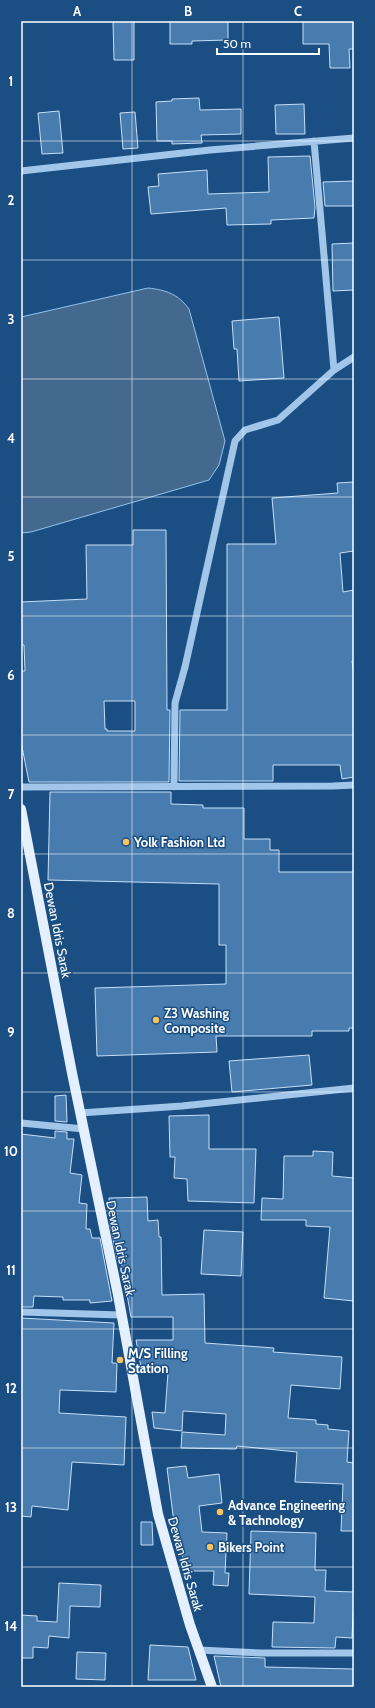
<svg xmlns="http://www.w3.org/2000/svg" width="375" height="1708" font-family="Cabin,sans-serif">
<rect width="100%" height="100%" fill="#1b4f83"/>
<path fill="#43698f" stroke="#94c2ed" d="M148,288C166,290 178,294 189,309L225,441L219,465L209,480L31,532L21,533V317Z"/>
<path fill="#487bae" stroke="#c5dff8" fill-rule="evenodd" d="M113,21H134V60H114Z
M170,21H228V40L192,41V44H170Z
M303,21H354V49H349L350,68H330L329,44H303Z
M199,98L200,110L241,109V134L201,135L202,143L172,144V141H157L156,102L172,101V99Z
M304,104L305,134H276L275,105Z
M59,111L63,153L42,154L38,113Z
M135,112L138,148L123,149L120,113Z
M310,156L315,207L314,218L271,220V224L227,225L226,208L151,214L148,187L159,186L158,174L207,170L208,194L269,192L268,157Z
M354,181V206H325L323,182Z
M354,243V290L333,291L332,244Z
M279,317L284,378L239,381L237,349H234L232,321Z
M354,482V551L340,553L343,592L354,590V660L352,661L354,677V777L342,779L340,765H273V781H179L180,710H227V544H276L272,498L338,493L337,483Z
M133,530H166L167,710H170L169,782H29L21,742V671H25L24,645H21V602L87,599L86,545H133ZM104,701H135V731H107V729H105Z
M50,792H171V804L203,805V808H244V839H270V850H279V872H354V1028H349V1031H312V1036H216L217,1052L97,1056L95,988L226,984V945H219V884L48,880Z
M309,1055L312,1085L232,1092L229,1061Z
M66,1095L67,1122L55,1121V1096Z
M209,1115V1149H256L254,1203L188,1201L187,1179L174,1178L175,1157H170L169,1116Z
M55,1131L67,1132V1139H74L70,1173L82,1175L79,1203L87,1204L86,1229H90L92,1238H100L112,1301L90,1303V1300H63V1297L34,1296L33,1307H21V1134L55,1138Z
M313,1151L333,1152L332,1176L354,1178V1301L324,1298L330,1227L306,1226V1220H261L262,1198L283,1199L284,1156H313Z
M147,1197L148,1221L158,1220L159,1237H161L162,1295L204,1294L205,1343L274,1348L273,1352L342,1357L340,1389L291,1385L288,1418L316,1420V1424L328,1425V1429L349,1431L347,1462L354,1463V1531H341L343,1484L295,1482L297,1452L237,1446L236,1449L181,1448L182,1432L225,1435L226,1414L183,1411L182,1431L154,1428L152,1412L165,1413L168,1373L142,1372L136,1340H173V1317H131L121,1261L118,1263L110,1225L109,1198Z
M204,1230L243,1232L241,1276L201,1274Z
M21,1318L114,1323L112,1363H117L116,1392L60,1390L59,1413L126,1417L124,1465L72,1462L68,1510L32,1506L31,1517L21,1516Z
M186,1466L188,1478L219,1474L222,1503L199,1506L202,1532L227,1533L225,1573H229L228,1586L213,1585L214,1571H186L174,1523L167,1468Z
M141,1522H152L153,1545H141Z
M251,1531L316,1533L315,1570H326L325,1591L354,1592L352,1638L336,1637L335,1648L272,1647L273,1622L314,1623L315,1597L249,1594Z
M59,1583L101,1585L100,1607L70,1606L69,1638L49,1636L48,1648L33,1647V1658H21V1615L37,1616V1621L57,1622Z
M150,1645L188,1647L196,1680H148Z
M77,1652L106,1653L105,1680L76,1679Z
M214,1656L265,1658V1667L354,1669V1687H221Z"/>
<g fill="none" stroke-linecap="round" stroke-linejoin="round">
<path stroke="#a1c6ea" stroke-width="7" d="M314,141L334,370
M21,171L210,150L354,138
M21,787L333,786L354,785
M174,787L175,703L185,667L235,441L245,430L278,420L334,370L354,357
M80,1113L182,1106L354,1088
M21,1123L84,1129
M21,1312L121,1315
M199,1650L261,1653H354"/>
<path stroke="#e5f0fe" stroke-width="10" d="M21,809L72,1073L118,1295L158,1514L190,1625L212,1687"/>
</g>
<path fill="none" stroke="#fff" stroke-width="1" stroke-opacity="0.55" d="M132,21V1687M243,21V1687M21,141H354M21,260H354M21,379H354M21,497H354M21,616H354M21,735H354M21,854H354M21,973H354M21,1092H354M21,1211H354M21,1329H354M21,1448H354M21,1567H354"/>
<g fill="#fcc45e" stroke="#1b4f83" stroke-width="1.5">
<circle cx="126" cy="842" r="4"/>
<circle cx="156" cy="1020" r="4"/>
<circle cx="120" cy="1360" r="4"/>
<circle cx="220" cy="1512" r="4"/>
<circle cx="210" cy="1547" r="4"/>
</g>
<g text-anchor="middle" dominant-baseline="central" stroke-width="3" stroke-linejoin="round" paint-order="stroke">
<g font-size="13" font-weight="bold" fill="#fff" stroke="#1b4f83" text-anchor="start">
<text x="134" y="842">Yolk Fashion Ltd</text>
<text x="164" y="1013">Z3 Washing<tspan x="164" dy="15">Composite</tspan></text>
<text x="128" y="1353">M/S Filling<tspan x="128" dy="15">Station</tspan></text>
<text x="228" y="1505">Advance Engineering<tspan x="228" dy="15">&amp; Tachnology</tspan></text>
<text x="218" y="1547">Bikers Point</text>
</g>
<g font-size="13" fill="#fff" stroke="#1b4f83">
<text transform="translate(58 930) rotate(79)">Dewan Idris Sarak</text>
<text transform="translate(121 1248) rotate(78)">Dewan Idris Sarak</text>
<text transform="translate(186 1564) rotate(74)">Dewan Idris Sarak</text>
</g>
</g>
<rect width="375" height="1708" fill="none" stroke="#1b4f83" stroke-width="44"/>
<path d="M217 48v6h102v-6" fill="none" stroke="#ffffff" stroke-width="2"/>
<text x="223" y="48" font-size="12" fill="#ffffff" stroke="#1b4f83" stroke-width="3" paint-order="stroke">50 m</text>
<rect x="22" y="22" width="331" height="1664" fill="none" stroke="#fff" stroke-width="1.5"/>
<g font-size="13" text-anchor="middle" font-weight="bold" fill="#fff">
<text x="77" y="16">A</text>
<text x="188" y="16">B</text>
<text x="298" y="16">C</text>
<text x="11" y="86">1</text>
<text x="11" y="205">2</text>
<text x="11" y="324">3</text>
<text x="11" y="443">4</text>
<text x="11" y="561">5</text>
<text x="11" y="680">6</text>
<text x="11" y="799">7</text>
<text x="11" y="918">8</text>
<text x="11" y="1037">9</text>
<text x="11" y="1156">10</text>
<text x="11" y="1275">11</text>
<text x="11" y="1393">12</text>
<text x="11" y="1512">13</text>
<text x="11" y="1631">14</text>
</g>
</svg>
